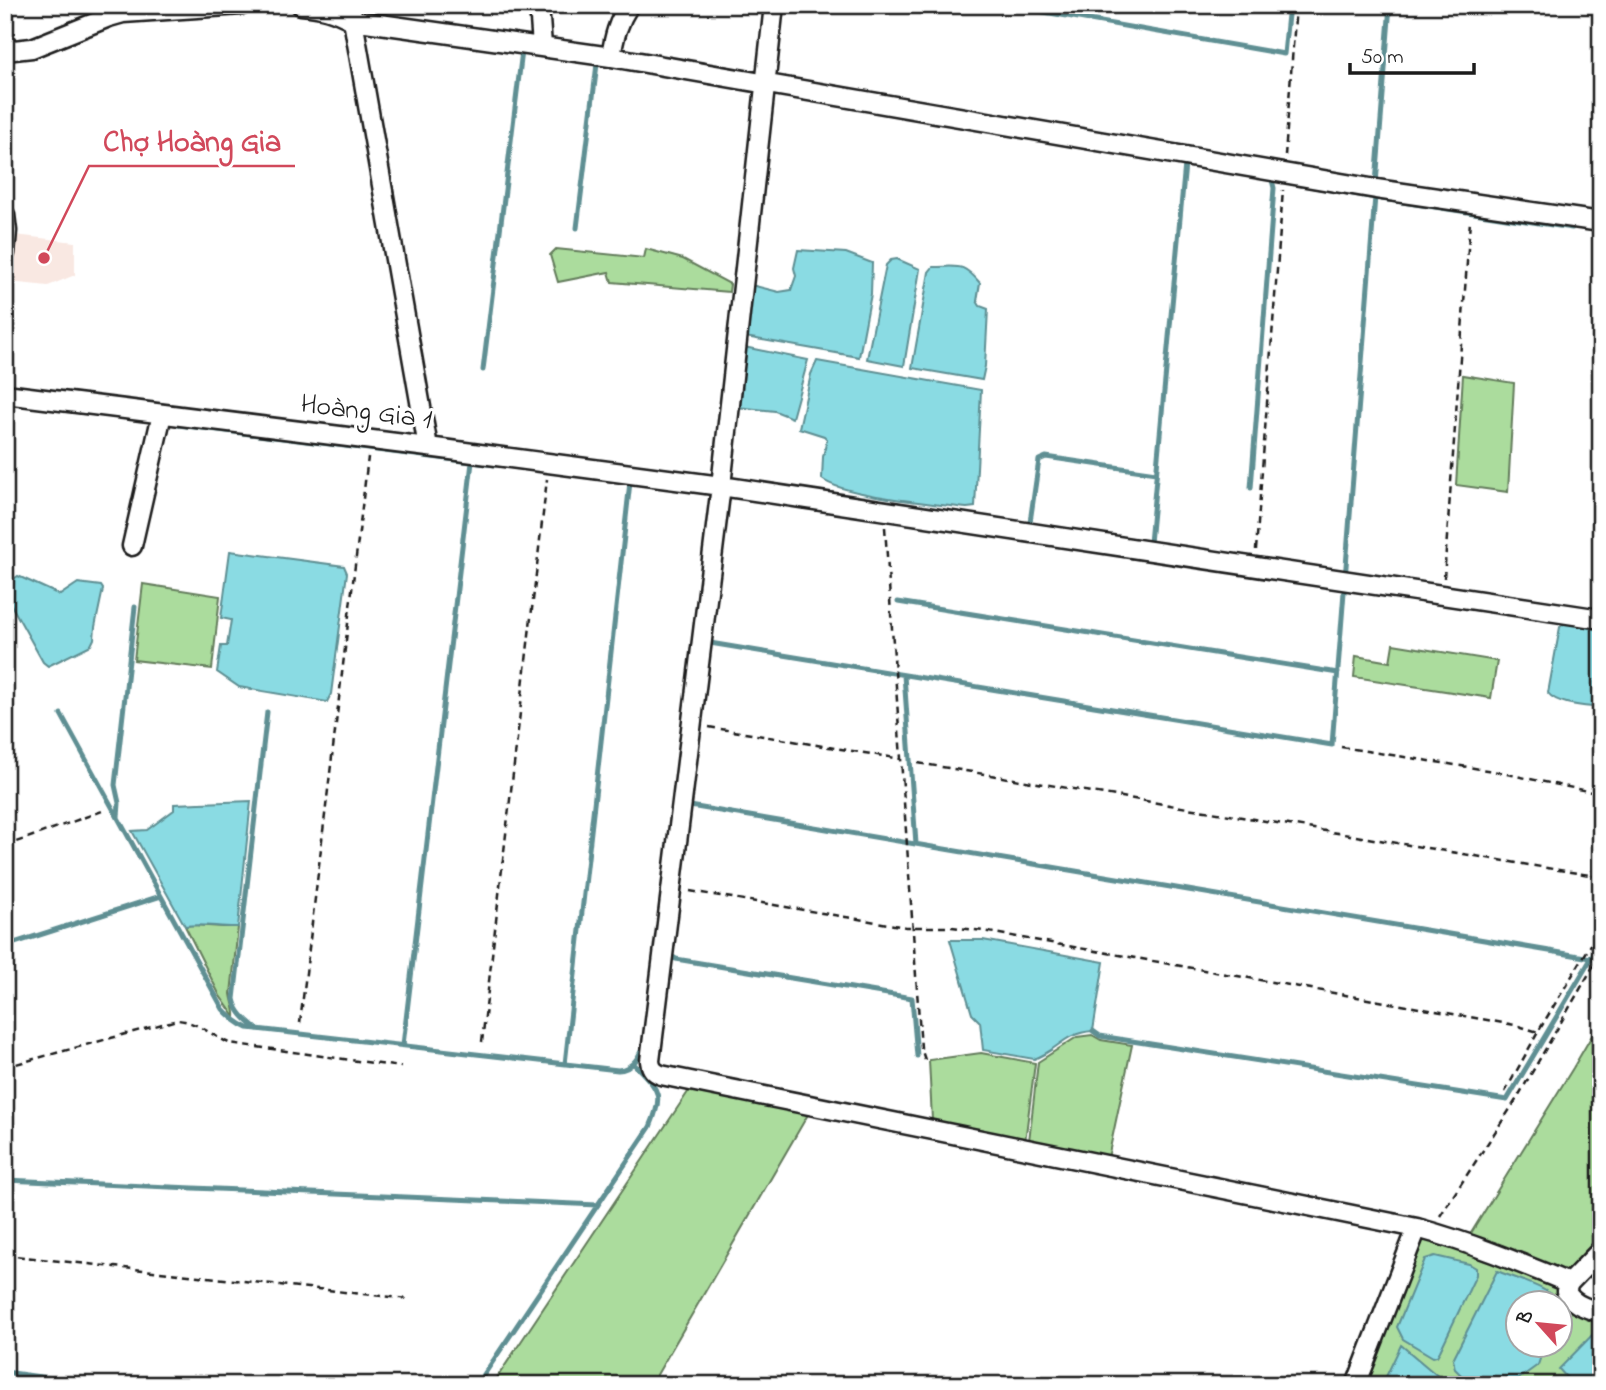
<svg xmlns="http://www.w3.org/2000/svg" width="1606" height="1390" font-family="'Indie Flower',sans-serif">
<rect width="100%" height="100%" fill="#fff"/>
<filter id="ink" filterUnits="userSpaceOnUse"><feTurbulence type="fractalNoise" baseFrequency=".0143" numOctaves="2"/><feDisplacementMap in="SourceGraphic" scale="14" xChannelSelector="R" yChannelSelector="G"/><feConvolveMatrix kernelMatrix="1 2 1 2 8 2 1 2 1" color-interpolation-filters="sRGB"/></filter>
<g filter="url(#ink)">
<path fill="#f9e8e2" d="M15,235L75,242V275L48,286L9,282Z"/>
<path fill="#abdc9d" stroke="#647c5c" stroke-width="2" fill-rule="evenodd" d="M556,249L644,258L646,249L683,259L730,284L729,292L612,282L609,272L558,282L550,255Z
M1463,375L1514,383L1508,492L1456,485Z
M143,584L220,596L212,669L134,660Z
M1393,644L1497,661L1491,698L1354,677L1356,656L1390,662Z
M193,925L223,927H238L231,994C232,1002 236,1010 235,1017L220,996L185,926Z
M1601,1020V1234L1563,1275L1468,1238L1573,1068Z
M1092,1035L1101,1040L1132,1045L1108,1158L1029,1141L1038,1062L1077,1037Z
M981,1053L1035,1063L1025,1142L934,1124L932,1120L929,1060Z
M690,1089L810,1111L651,1385H492Z
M1424,1237L1553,1283L1601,1317V1385H1362L1418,1240ZM1518,1302H1560V1344H1518Z"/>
<path fill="#8adbe3" stroke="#5e8f93" stroke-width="2" d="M798,250L846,253L872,263L871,294L859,357L745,337L751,285L779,292L791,290L796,276L794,268Z
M897,259L920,269L904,366L867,359L886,265L891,260Z
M933,267C959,267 962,262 980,283L977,301L980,306L988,309L985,366L982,380L912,368L929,272Z
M744,347L808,360L792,418L775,411L737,407Z
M817,361L981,390L975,507L967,508C937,504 843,496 822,479L823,457L827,439L824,436L799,428L811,374Z
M230,551L344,566L347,573L331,694L327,702L239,687L217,672L221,646H227L231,620L221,618Z
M18,576L60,595L78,583L101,586L103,589L95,627L94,639L91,645L48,666L43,662L5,594V585Z
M1565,623L1601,628V708C1586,706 1557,705 1548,693L1560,627Z
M251,801L238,927C221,928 202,923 185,926L132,831L147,830L174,810V804Z
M950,940H983L1104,962L1093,1031C1063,1033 1059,1050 1034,1059L983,1050L980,1022L972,1014Z
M1435,1256L1469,1264L1476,1268V1275L1440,1351L1437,1356L1433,1357L1403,1339L1397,1327L1425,1259Z
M1497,1271C1517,1279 1556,1289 1565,1309L1561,1317L1560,1302H1518V1344L1547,1345L1538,1353L1540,1359L1538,1365L1510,1385H1471L1455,1369L1453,1359Z
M1601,1326V1385H1573L1559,1369Z
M1401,1345L1446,1383V1385H1382Z"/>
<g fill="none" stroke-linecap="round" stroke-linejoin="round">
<path stroke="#5e8f93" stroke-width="5" d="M1004,5L1284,54L1289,5
M1281,181L1376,198L1572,228
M577,228L597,64
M483,370L522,51
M178,425L495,465
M1251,488L1274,188L1272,180
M1030,522L1039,460L1046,457L1156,473
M1150,543L1185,164
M898,602L1338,673
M710,643L1332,745L1390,5
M904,675L916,844
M61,714L223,1009C231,1018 237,1023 248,1028L618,1070C634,1069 640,1055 645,1041
M690,806L1591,958
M118,817L119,803L115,785L135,607
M5,946L161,896
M672,952L671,956L676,959L912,998L917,1056
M257,1029C246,1020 237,1013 234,999L267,712
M1093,1031L1100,1036L1507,1100L1601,942
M403,1045L472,462
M565,1064L630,482
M5,1180L598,1205
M5,1372L97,1385
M477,1385L650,1127C665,1092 658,1090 634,1064"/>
<g stroke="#1c1c1c" stroke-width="23">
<path id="minor" d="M301,5C322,7 334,10 352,20L611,57L1376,189L1601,222
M539,5L542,46
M774,5L721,486L650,1061C651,1069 654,1072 661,1075L1417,1228C1469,1242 1520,1263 1569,1283
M351,9L428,447
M5,51L32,48L109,17L123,13L242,5
M611,57C614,37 618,22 629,5
M5,215L7,231L5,253
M5,394L428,447L721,486L1594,618
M132,546L162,414
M1601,1250L1569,1283L1566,1291C1572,1305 1588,1308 1601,1313
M1356,1385L1417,1228"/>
</g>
<path stroke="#1c1c1c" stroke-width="2.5" stroke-dasharray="7 5" stroke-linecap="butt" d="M1285,156L1296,5
M885,527L921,1048L925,1060
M1256,550L1283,190
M1444,578L1470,221
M1595,603L1601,561
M709,727L901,759
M1341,747L1493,771L1601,794
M918,763L1601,877
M5,846L105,810
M690,891L906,927H952L983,931L1515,1025L1538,1032
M300,1023L368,457
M482,1042L547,479
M5,1067L177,1020C196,1021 211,1035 229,1043L401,1067
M1505,1092L1538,1032L1601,928
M1440,1216L1516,1100L1601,953
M5,1255L409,1299"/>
<use href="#minor" stroke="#fff" stroke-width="18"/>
</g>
</g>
<g text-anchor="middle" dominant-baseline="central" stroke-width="6" stroke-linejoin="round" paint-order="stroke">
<g font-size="28" fill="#1c1c1c" stroke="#fff">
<text transform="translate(366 413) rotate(7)">Hoàng Gia 1</text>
</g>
</g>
<path fill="none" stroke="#d1495b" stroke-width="2.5" d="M44 258L89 166H295"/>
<circle fill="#d1495b" stroke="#fff" stroke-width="2.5" cx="44" cy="258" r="7"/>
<g font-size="30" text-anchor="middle" font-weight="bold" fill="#d1495b" stroke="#fff" stroke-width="6" stroke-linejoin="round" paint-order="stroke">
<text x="192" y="151">Chợ Hoàng Gia</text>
</g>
<rect width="1606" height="1390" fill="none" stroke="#fff" stroke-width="28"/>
<rect x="14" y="14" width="1578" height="1362" fill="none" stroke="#1c1c1c" stroke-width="2.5" filter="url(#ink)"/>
<g transform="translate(1539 1324) rotate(297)"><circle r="33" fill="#ffffff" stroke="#a4a4a4" stroke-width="2"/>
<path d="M0-5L12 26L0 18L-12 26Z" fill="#d1495b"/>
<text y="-10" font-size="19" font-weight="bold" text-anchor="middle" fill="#1c1c1c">B</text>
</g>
<path d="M1350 63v10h124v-10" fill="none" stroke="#1c1c1c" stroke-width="3.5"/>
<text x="1361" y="63" font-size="21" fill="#1c1c1c" stroke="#ffffff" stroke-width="5" paint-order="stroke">50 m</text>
</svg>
